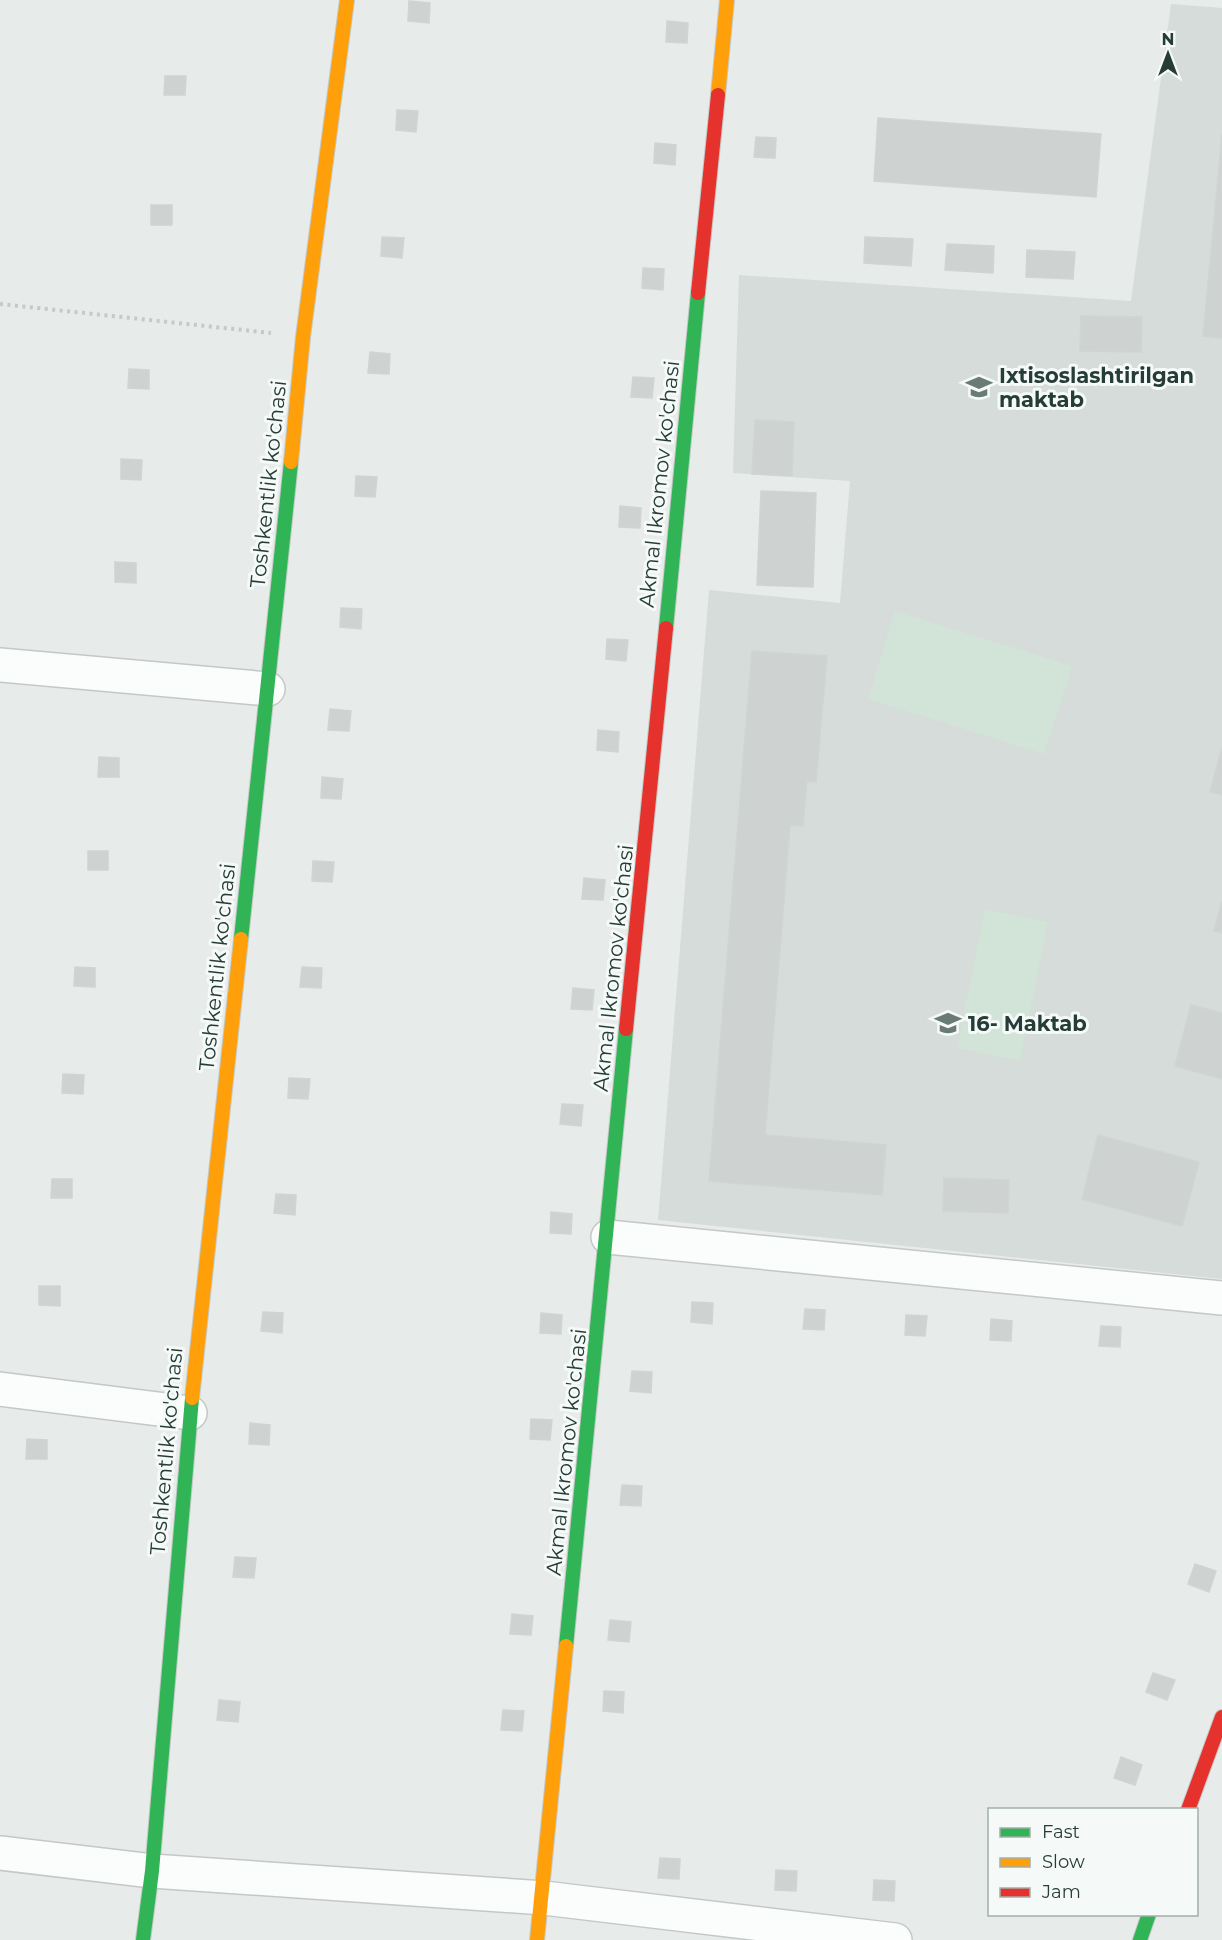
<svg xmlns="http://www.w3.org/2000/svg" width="1222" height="1940" font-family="Montserrat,sans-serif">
<rect width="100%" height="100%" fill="#e7ebe9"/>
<path fill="#d5dcd9" d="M1171,4L1222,8V1279L658,1220L709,590L840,603L850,481L733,473L739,275L1131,301Z"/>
<path fill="#d2e3d7" d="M895,611L1072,666L1044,754L868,699Z
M985,909L1048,922L1020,1061L957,1048Z"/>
<path fill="#ced2d1" stroke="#d0d4d2" stroke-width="1.5" d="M409,1L430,3L429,23L408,21Z
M667,21L688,23L687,43L666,42Z
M165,76H186L185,95H164Z
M397,110L418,111L416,132L396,130Z
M878,118L1101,134L1096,197L874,181Z
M1222,135V338L1203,336Z
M756,137L776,138L775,158L754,157Z
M655,143L676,145L675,165L654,163Z
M151,205H172V225H151Z
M382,237L404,238L402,258L381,256Z
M865,237L913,239L911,266L864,263Z
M947,244L994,246L993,273L945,270Z
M1027,250L1075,252L1073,279L1026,277Z
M643,268L664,269L663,290L642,288Z
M1081,316L1142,317L1141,352L1080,351Z
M370,352L390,354L389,374L368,373Z
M129,369L149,370V389L128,388Z
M633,377L654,378L652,398L631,397Z
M755,420L794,422L792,476L752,474Z
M121,459L142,460L141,480L121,479Z
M356,476L377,477L375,497L355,496Z
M761,491L816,493L813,587L757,585Z
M620,506L641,508L640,528L619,527Z
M115,562L136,563V583L115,582Z
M341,608L362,609L361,629L340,627Z
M607,639L628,640L626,661L606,659Z
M752,651L827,656L816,782L807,781L803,826L790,825L765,1135L886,1145L882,1195L709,1181Z
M330,709L351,711L349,731L328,730Z
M598,730L619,732L618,752L597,750Z
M1222,748V795L1210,792Z
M99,757L119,758V777H98Z
M322,777L343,779L341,799L321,798Z
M88,851H108V870H88Z
M313,861L334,862L332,882L312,881Z
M584,878L605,880L603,900L582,899Z
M1222,901V933L1214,931Z
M75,967L95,968V987L74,986Z
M302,967L322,968L321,988L300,987Z
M573,988L594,990L592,1010L571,1009Z
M1191,1005L1222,1013V1079L1175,1066Z
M63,1074L84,1075L83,1094L62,1093Z
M289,1078L310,1079L308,1099L288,1098Z
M562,1104L583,1105L581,1126L560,1124Z
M1098,1135L1199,1162L1182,1226L1082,1199Z
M944,1178L1009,1180L1008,1213L943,1211Z
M52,1179H72V1198H51Z
M276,1194L296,1195L295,1215L274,1213Z
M551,1212L572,1214L571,1234L550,1233Z
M39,1286H60V1306L39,1305Z
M692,1302L713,1303L712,1324L691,1322Z
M805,1309L825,1310L824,1330L803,1329Z
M263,1312L283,1313L282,1333L261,1331Z
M541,1313L562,1315L561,1334L540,1333Z
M906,1315L927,1316L925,1336L905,1335Z
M991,1319L1012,1321L1011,1341L990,1340Z
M1101,1326L1121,1327L1120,1347L1099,1346Z
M632,1371L652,1372L651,1393L630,1391Z
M531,1419L552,1420L550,1440L530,1439Z
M250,1423L270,1425L269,1445L249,1444Z
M27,1439L47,1440V1459H26Z
M622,1485L642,1486L641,1506L620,1505Z
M235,1557L256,1558L254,1578L233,1577Z
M1195,1564L1216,1571L1209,1592L1188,1584Z
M512,1614L533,1616L531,1635L510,1634Z
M610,1620L631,1622L629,1642L608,1640Z
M1153,1673L1175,1680L1167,1700L1146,1692Z
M604,1691L624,1692L623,1713L603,1711Z
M219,1700L240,1702L238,1722L217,1720Z
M503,1710L524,1711L522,1731L501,1730Z
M1121,1757L1142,1765L1135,1785L1114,1778Z
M660,1858L680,1859L679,1879L658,1878Z
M776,1870L797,1871L796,1891L775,1890Z
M874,1880L895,1881L894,1901L873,1900Z"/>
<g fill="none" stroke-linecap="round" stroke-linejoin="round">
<g stroke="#c4c8c6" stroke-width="36">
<path id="street" d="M0,665L268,689
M608,1237L1222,1298
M0,1389L190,1413
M0,1853L152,1871L544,1898L895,1940"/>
</g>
<g stroke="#c3c9c6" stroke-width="16">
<path id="fast" d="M666,628L698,293
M241,939L291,462
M566,1646L626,1029
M143,1940L152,1871L192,1398
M1140,1940L1149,1914"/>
</g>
<g stroke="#c3c9c6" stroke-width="16">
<path id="slow" d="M718,95L727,0
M291,462L303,337L347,0
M192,1398L241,939
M537,1940L566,1646"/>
</g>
<g stroke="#c3c9c6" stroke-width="16">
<path id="jam" d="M698,293L718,95
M626,1029L666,628
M1188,1810L1222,1717"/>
</g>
<path stroke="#c3cac7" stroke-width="4" stroke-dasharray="3 4.5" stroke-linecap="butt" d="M0,304L271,333"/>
<use href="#street" stroke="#fbfcfc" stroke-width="33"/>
<use href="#fast" stroke="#30b455" stroke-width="14"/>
<use href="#slow" stroke="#ff9f0a" stroke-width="14"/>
<use href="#jam" stroke="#e5322d" stroke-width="14"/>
</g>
<defs>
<g id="school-bare" transform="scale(2.07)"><path d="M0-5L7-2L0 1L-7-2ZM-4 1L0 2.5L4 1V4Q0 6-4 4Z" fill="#6a7a75" stroke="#f5f9f8" stroke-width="2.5" paint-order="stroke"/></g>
</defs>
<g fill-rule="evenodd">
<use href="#school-bare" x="979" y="387"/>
<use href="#school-bare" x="948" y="1023"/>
</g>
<g text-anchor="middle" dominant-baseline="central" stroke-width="6" stroke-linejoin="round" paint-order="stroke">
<g font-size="21" font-weight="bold" fill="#263d37" stroke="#f5f9f8" text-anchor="start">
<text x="999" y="375">Ixtisoslashtirilgan<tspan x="999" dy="24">maktab</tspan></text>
<text x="968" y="1023">16- Maktab</text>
</g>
<g font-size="21" fill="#263d37" stroke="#f5f9f8">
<text transform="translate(268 484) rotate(-84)">Toshkentlik ko'chasi</text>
<text transform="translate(659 484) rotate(-84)">Akmal Ikromov ko'chasi</text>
<text transform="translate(217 967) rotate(-84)">Toshkentlik ko'chasi</text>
<text transform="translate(613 968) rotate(-84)">Akmal Ikromov ko'chasi</text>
<text transform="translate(166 1451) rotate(-85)">Toshkentlik ko'chasi</text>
<text transform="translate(566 1452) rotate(-84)">Akmal Ikromov ko'chasi</text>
</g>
</g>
<rect x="988" y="1808" width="210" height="108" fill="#f5f9f8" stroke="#a2aeab" stroke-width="1.5"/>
<rect x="1000" y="1828" width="30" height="9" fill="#30b455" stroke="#a2aeab" stroke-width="1.5"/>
<text x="1042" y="1838" font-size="18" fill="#263d37">Fast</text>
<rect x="1000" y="1858" width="30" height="9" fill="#ff9f0a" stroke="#a2aeab" stroke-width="1.5"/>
<text x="1042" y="1868" font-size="18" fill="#263d37">Slow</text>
<rect x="1000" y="1888" width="30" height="9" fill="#e5322d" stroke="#a2aeab" stroke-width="1.5"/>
<text x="1042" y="1898" font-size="18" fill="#263d37">Jam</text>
<g transform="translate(1168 54)" stroke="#f5f9f8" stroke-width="4.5" paint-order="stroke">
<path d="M0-4.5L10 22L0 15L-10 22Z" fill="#263d37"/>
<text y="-9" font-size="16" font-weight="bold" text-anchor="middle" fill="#263d37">N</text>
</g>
</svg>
